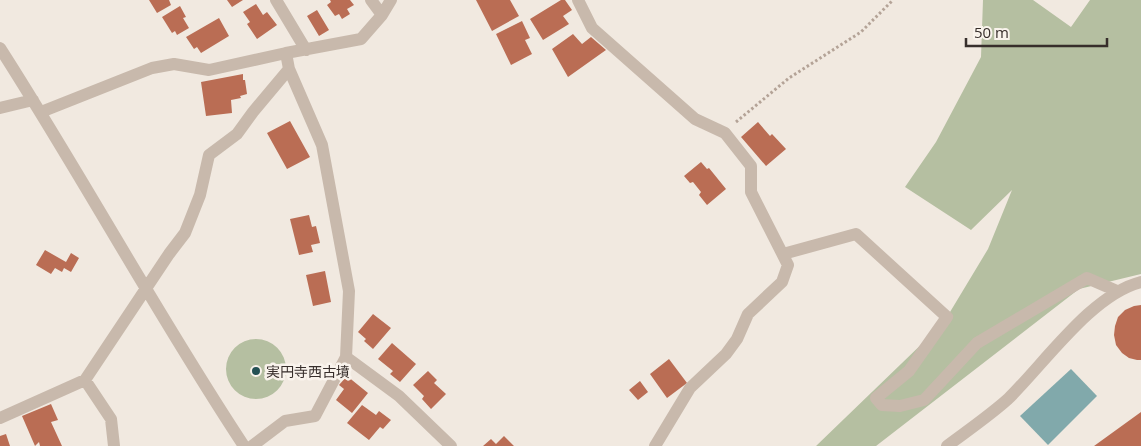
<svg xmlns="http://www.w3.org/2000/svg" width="1141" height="446" font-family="'Open Sans','Noto Sans JP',sans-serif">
<rect width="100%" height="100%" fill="#f1e9e0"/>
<path fill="#b5bfa1" d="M983,0H1033L1071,27L1090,0H1141V274L1079,289L876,446H816L930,336L947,317L988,249L1012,190L971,230L905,187L936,142L981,57Z
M226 369a30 30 0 1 1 60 0a30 30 0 1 1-60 0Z"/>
<path fill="#81a9ab" d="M1071,369L1097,396L1048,445L1020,416Z"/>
<path fill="#ba6d54" d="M149,0H169L171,5L157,13Z
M227,0H243L232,7Z
M330,0H350L354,5L347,9L350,14L342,19L339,14L335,16L327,5L331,2Z
M476,0H510L519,16L492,31Z
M561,0H565L572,10L563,16L569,24L543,40L530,19Z
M256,4L263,15L267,12L277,25L257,39L247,24L250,22L243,12Z
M180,6L186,17L183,18L189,28L177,35L175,31L172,33L162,17Z
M317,10L329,30L319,36L307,16Z
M219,18L229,36L201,53L197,47L194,49L186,37Z
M522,21L530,38L525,40L532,54L511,65L496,34Z
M573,34L582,44L591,37L606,50L568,77L552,49Z
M243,74V80H245L247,94L240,96L241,98L231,100L232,113L206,116L201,82Z
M290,121L310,157L287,169L267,133Z
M758,122L770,136L772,134L786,149L766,166L741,137Z
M701,162L707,169L709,168L726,189L707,205L699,195L701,192L693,182L690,183L684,176Z
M309,215L312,227L316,226L320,243L311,245L313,252L299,255L290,219Z
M45,250L66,262L71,253L79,258L71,272L64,268L62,272L55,268L51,274L36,265Z
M325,271L331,302L313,306L306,275Z
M1141,305V360H1137L1129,358L1122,353L1116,345L1114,335L1115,326L1118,317L1125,310L1134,306Z
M373,314L391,328L373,349L364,341L366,339L358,332Z
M392,343L416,364L400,382L390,374L393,371L378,359Z
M669,359L687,383L667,398L650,374Z
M428,371L437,380L434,383L446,394L431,409L422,399L424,396L413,385Z
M347,376L368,393L352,413L336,400L344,389L339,385Z
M640,381L648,392L638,400L629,390Z
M51,404L58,420L51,422L62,446H40L39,442L35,446L22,416Z
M362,405L376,415L379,411L391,420L383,429L380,427L369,440L347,423Z
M1141,412V446H1094Z
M6,434L10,446H0V436Z
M504,436L514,446H483L491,439L496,444Z"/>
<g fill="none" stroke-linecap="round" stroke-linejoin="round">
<path stroke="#b4a397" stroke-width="3" stroke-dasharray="2.5 2.5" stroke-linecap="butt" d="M736,122L789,78L861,32L893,0"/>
<path stroke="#c8b9ac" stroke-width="12" d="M276,0L306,50
M371,0L382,15
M578,0L592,28L695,119L725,133L751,166V192L788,265L782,282L748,314L737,339L726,354L690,388L655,446
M0,48C84,179 158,316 244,446
M0,108L33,100
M41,112L152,68L174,64L209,70L286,53L361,39L382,15L391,0
M783,254L856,234L947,317L909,371L876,398L882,405L900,406L924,400L977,343L1087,278L1117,291
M346,357L399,396L451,446
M85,380L111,419L114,446
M0,418L85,380L169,254L185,233L200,195L209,155L237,134L253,112L289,69
M252,446L285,421L315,416L346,357L349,291L322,145L289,69L286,53
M947,446C967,431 989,416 1008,399C1044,364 1092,294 1141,282"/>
</g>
<circle fill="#245154" stroke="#f9f3ec" stroke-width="2" cx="256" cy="371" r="5"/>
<g text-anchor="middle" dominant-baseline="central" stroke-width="5" stroke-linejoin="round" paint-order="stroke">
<g font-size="14" fill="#372e2b" stroke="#f9f3ec" text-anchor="start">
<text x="266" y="371">実円寺西古墳</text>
</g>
</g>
<path d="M966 38v8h141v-8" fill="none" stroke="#372e2b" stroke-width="2.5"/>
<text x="974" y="38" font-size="15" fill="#372e2b" stroke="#f9f3ec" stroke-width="4" paint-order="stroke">50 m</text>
</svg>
